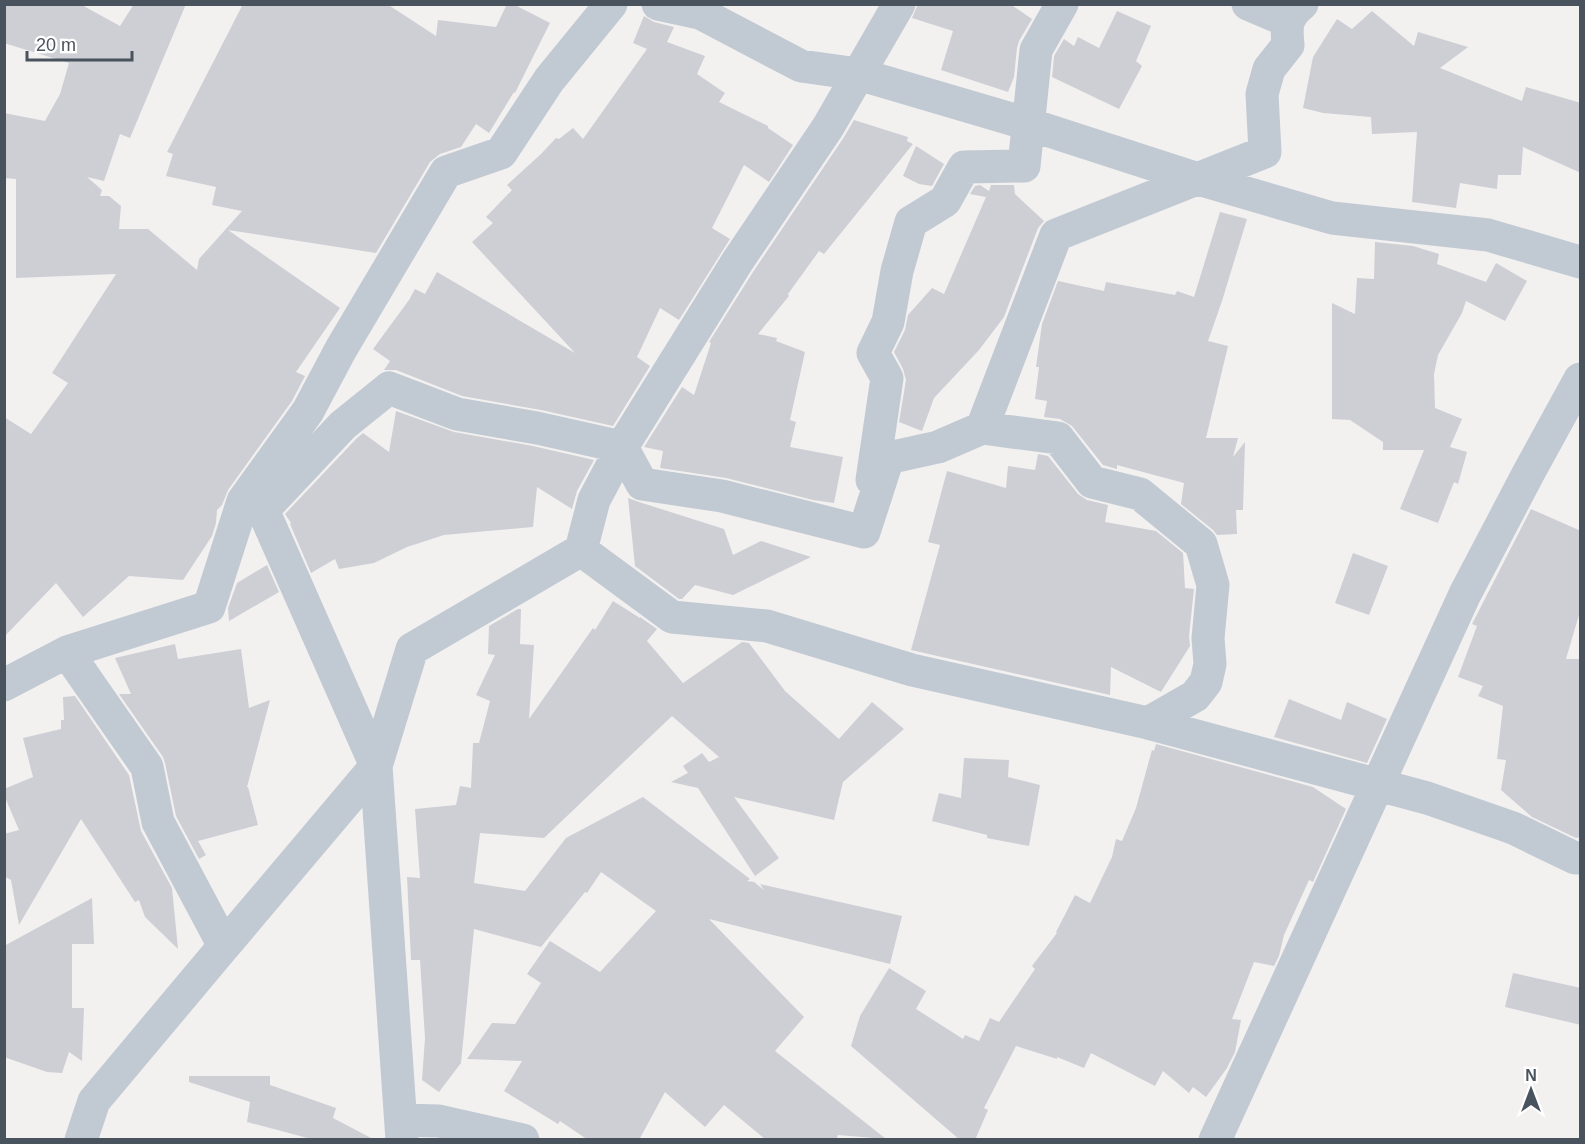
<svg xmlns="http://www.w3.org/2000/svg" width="1585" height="1144" font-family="Arial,sans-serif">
<rect width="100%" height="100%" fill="#f3f0f0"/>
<path fill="#cdcfd5" d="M4,4H80L120,26L134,4H186L130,138L120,134L104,181L87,177L102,190L100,196H109L121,206L119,229H148L197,270L199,259L242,211L212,205L216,187L166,176L173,154L167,152L243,4H387L436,36L438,20L496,27L507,4H513L550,23L515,93L514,92L489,133L476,124L461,147L440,154L430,162L376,253L228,230L340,308L296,372L305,376L292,401L228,490L222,505L217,510L216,523L212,536L183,580L129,576L83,617L56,583L4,637V417L31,434L68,383L52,373L116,274L16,278V179L4,178V113L45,121L60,94L69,63L4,43Z
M918,4H1010L1032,19L1019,41L1017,48L1014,77L1008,92L941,70L953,31L912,18Z
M1117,11L1151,26L1136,61L1142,66L1119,109L1052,77V78L1054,56L1064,39L1074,46L1078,37L1099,48Z
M1372,11L1414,46L1418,32L1468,47L1440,68L1522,101L1526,87L1581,103V173L1523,147L1521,175H1498L1497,189L1460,183L1456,208L1412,202L1417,132L1372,134L1371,117L1323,113L1303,108L1313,57L1337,19L1352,29Z
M644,16L654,22L674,27L667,42L705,56L697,74L725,93L719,102L768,126V128L793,145L769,182L744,165L712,228L730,239L679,320L660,308L637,357L650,366L613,426L541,410L462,396L396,370H384L390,361L373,349L409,300L415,289L425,294L437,272L575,353L472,242L493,223L486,217L512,190L507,185L541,154L556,138L559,139L573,128L583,139L647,49L633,43Z
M854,120L908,137L907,141L913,144L824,254L819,251L788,294L789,296L758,334L777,338L776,341L805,352L790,420L796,422L790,447L843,457L834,503L813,500L726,478L660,468L663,451L644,447L682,387L694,395L711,343L709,342L753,272L844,137Z
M916,146L944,164L932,186L919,184L903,176Z
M980,185L989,191L991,185H1014L1015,194L1044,221L1038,228L1004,317L979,350L934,398L922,431L899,422L906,380L903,369L894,352L905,330L908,315L932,288L944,294L986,197L970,194L975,186Z
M1220,212L1247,219L1222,301L1208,341L1228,346L1206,438H1238L1233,457L1245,442L1243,510H1236L1237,534L1217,535L1213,530L1181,504L1184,483L1117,465V469L1103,465L1072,426L1060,419L1044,417L1047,401L1035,399L1039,367H1036L1042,324L1058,281L1104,291L1106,282L1175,295L1177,291L1194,297Z
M1375,242L1413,246L1439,254L1437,264L1486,282L1496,263L1527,281L1505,321L1466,301L1462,313L1438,355L1434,374L1435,408L1462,419L1450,447L1467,452L1458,484L1454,482L1438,523L1400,509L1424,450H1383V442L1350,420L1332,419V303L1355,314L1357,278L1374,279Z
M396,411L454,432L533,446L594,460L577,491L572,509L537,487L533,527L444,535L407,547L374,563L339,569L335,559L311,573L290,524L291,523L285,514L356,439L363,433L389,452Z
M1038,454L1048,456L1078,494L1087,500L1108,505L1105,522L1156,531L1183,553L1185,588L1194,589L1189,636L1190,646L1161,692L1111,667L1110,695L911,650L940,545L928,542L947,471L1006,488L1008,466L1035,470Z
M628,498L639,502L724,529L733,555L761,541L811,557L733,595L695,585L682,599H679L635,566Z
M1531,509L1581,531V608L1566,659H1581V837L1576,838L1532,817L1501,790L1506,760L1497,759L1503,706L1478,696L1483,686L1458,677L1477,626L1472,624Z
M1353,553L1388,566L1369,615L1335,603Z
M267,565L279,592L229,621L228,608L237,583Z
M613,601L640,618V617L657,629L647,641L683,683L742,642L749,643L785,691L839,739L872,702L904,729L843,782L834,820L734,797L779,858L755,876L698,788L671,782L688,773L683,766L702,753L709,762L719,757L672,716L544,838L480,833L474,883L525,891L566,838L643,797L750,879L747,881L754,882L764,890L760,884L902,916L890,964L709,919L804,1017L775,1051L886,1139L838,1135L836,1140H766L724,1105L705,1127L665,1092L639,1140H588L560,1121L558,1124L504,1091L522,1061L467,1059L492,1023L515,1024L541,983L527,974L550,941L600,972L656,911L601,872L587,893L585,892L541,947L474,929L461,1063L439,1092L422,1080L425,1038L420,960H411L407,877L420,878L415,809L456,805L460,786L471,788L473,743H479L490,701L476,695L495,655L488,654L489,626L518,609H521L520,644L534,645L529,719L593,628L595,630Z
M175,644L178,659L241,649L249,708L270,700L247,787H248L258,825L198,841L206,855L199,859L176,816L165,763L163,757L119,694H131L115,658Z
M75,696L129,775L141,831L172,888L178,949L145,917L139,900L135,902L81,819L19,925L11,880L4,876V834L19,830L4,795V789L33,777L23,738L61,729V720H64L63,697Z
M1289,699L1341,720L1347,702L1387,719L1367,763L1274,737Z
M1156,744L1313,787L1346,809L1313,882L1309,880L1284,935L1279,956L1274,966L1254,962L1232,1019L1241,1020L1235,1052L1227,1068L1206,1097L1193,1087L1189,1093L1163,1071L1155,1086L1091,1053L1084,1068L1057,1057V1059L1016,1046L984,1108L988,1110L975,1140H960L851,1046L860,1016L889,968L926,991L916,1009L963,1039L965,1035L979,1041L990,1018L999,1022L1035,969L1032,966L1057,933L1056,932L1075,895L1090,903L1112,857L1116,839L1122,841L1136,808L1152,750L1154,751Z
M964,758L1009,760L1008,777L1040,785L1029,846L987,838V835L932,821L939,793L961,798Z
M92,898L94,944H72V1008H84L82,1061L69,1052L62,1073L47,1072L4,1057V946Z
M1513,973L1581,988V1025L1505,1007Z
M189,1076H270V1085L336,1108L333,1118L375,1140H315L247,1122L250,1102L189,1082Z"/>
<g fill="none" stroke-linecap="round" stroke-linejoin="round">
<path stroke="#c1cad2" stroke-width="33" d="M658,4L700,13L801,66L858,74L1028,124L1198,179L1332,218L1488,235L1580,262
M1248,4L1288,21
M982,428L1056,235L1265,152L1262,94L1269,69L1288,45C1286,26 1286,17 1302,4
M872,480L887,378L873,353L888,322L897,271L911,222L945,201L964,167L1024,166L1036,50L1062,4
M243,501L308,411L341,349L446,172L501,153L549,80L611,4
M263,510L376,766L402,1140
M67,652L147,767L158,822L224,946L94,1101L81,1140
M4,685L67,652L209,607L243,501L263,510L343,425L389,388L457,414L537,428L622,447L642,484L722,496L864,532L888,458L938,447L982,428L1058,438L1092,482L1140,494L1201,544L1213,585L1208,638L1210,664L1206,682L1195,696L1148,723L912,670L767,626L672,617L581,550
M1148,723L1427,798L1513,828L1575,858H1580
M224,946L376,766L412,649L581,550L594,500L622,447L737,262L828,127L899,4
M401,1120L439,1121L523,1140
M1215,1140L1465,594L1529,472L1580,379"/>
</g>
<rect width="1585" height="1144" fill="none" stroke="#49535d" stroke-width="12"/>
<g transform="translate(1531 1090)" stroke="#ffffff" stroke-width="4.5" paint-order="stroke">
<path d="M0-4.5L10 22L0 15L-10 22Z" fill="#49535d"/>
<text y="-9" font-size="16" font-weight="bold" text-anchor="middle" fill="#49535d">N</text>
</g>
<path d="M27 51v9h105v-9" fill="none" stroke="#49535d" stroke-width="3"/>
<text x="36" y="51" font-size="18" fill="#49535d" stroke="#ffffff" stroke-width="4.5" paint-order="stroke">20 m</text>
</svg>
